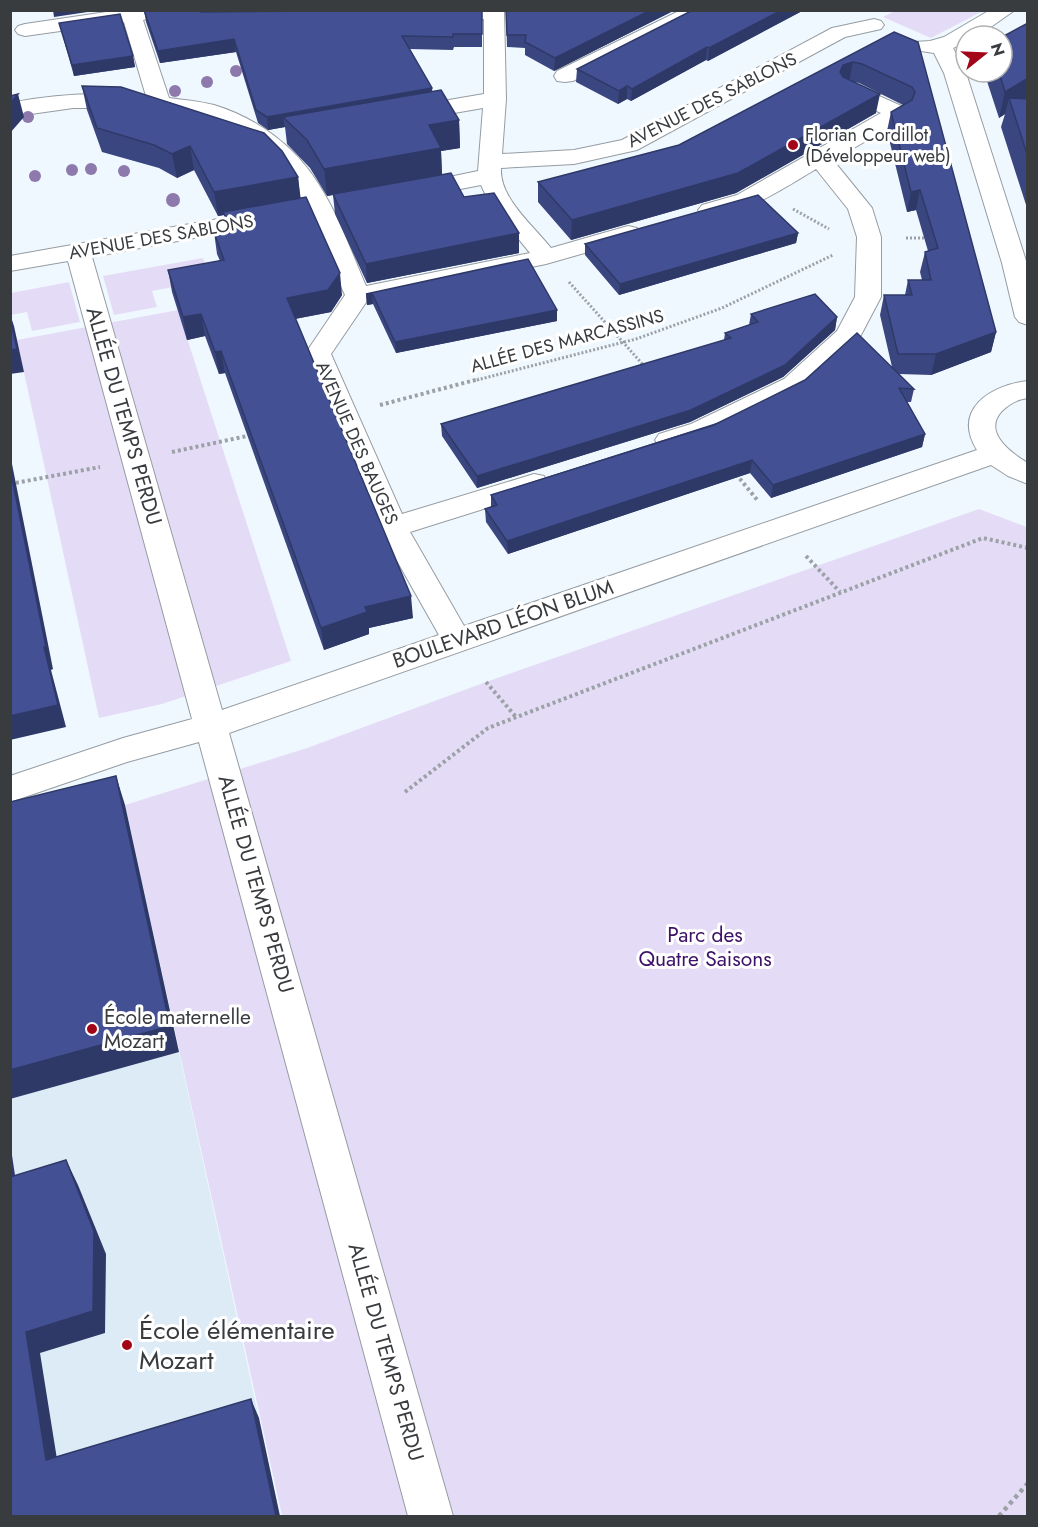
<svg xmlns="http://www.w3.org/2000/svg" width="1038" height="1527" font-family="Jost,sans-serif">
<rect width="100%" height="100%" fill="#f0f8ff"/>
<path fill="#ddebf6" d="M125,805L259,1418L11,1516L10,833Z"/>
<path fill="#e4dcf6" d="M895,11V10L983,11L931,38L883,17Z
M203,258L211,280L152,291L157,307L114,315L103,276Z
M69,282L80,322L32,331L27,312L11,315V293Z
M178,310L291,661L162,704L99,718L17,340Z
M979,509L1027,527V1516H282L125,805L307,748L486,682Z"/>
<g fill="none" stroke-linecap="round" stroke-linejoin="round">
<g stroke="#959ca2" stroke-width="2">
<path id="street" d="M120,10H178L175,14L143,20L169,98C184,100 199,101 214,105C257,118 296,147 319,185C338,214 352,254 366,286L530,253L490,204L481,185L414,198L406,196L402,191L406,186L478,171L483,108L408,121L400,119L397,114L400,109L408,107L484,94V19L436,20L429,18L426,14L428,10H504L506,99L502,154L574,150L622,140L832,28L874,19L881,21L884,25L881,29L845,37L637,150L574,164L501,168C499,198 534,226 551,248L628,226L637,228L640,233L637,238L546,264L367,301L331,354L402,514L534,474L544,476L548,483L544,490L410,532L464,626L977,450C952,410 990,385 1028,381V398C1018,399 1009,404 1002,411C982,432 1011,453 1028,463V484L1008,476L991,465L229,733L453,1516H408L199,742L127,762L10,802V776L123,738L192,719L68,261L10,271V256L269,210L277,212L281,217L277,222L269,224L92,257L222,710L439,635L378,527L305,354L345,295L292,179L270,156L231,128L200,115L137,108H73L10,117V103C55,94 100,92 146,96L124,22L25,36L18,34L15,30L18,26L25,24Z
M681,10H708L705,14L573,81L565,82L557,81L554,76L557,71Z
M990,10H1015L978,36H966V43L953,48L966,73L1028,267V325L1019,322L1015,317L1002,263L944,73L934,53L914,50L910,46L914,42L930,41L944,37Z
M850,83L906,108L909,113L906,118L833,160L872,208L881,237V297L861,335L802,391L711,436L669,449L659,446L655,440L659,434L691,424L784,379L837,331L855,297L857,237L848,209L816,169C789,185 733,223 702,215L698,210L702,205L737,195L881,113L842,95L839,90L842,85Z"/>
</g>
<path stroke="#9ba1a6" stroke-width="3" stroke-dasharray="2 2" stroke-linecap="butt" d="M793,209L829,229
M906,238H928
M569,282L646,368
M473,381L636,339L722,308L833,255"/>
<path stroke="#9ba1a6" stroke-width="4" stroke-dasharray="3 3" stroke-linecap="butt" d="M380,405L479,379
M172,452L252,435
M736,474L758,501
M10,484L100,467
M806,556L840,592
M486,682L516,717
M405,792L488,728L983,538L1028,548"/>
<path stroke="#9ba1a6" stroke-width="4.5" stroke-dasharray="4 4" stroke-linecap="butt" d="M999,1516L1028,1483"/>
<use href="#street" fill="#fff" fill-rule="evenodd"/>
</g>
<g fill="#8d79ac">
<circle cx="236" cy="71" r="6"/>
<circle cx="207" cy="82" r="6"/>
<circle cx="175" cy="91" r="6"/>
<circle cx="28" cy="117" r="6"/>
<circle cx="91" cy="169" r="6"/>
<circle cx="72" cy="170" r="6"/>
<circle cx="124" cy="171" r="6"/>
<circle cx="35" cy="176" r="6"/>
<circle cx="173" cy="200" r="7"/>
</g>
<path fill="#3a467f" d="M144,10L201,12L482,10V47H454L453,50L409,49L432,92L459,120L460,148L441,151L442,175L519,253L367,283L335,214L333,195L327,196L310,168L287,144L285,127L268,130L258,123L236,52L160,63L146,22Z
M506,10H675L554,71L525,55V48L507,47Z
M693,10H804L708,61L706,60L631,101L627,99L618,104L576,82L577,69Z
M59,23L133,56L135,67L74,76Z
M1028,23V211L1001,127L1005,114L999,118L984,72H1002Z
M894,32L996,332L991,352L931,375L899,374L914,389L911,402H907L925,434L922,447L771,498L750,473L508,554L486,522L485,509L491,507V495L892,367L880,315L884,295H905L908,280H922L920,272L925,252L928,251L916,210L907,212L887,131L891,112L903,105L859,83L854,82L876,113L736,193L571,240L538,202V182L679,145Z
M82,86L298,177L300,198L342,295L331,312L295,319L413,618L369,628V634L324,650L225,373L219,374L205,336L187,340L172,292L168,270L220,261L217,254L214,232L226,230L224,215L218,216L194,170L177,178L159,168L102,152L87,110Z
M798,233L796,243L619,295L585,255V244Z
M528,259L557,310V321L396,353L373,304L367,305L366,294Z
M751,314L837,317L835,330L783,377L690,422L477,488L442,436L441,424L724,340L725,333L749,325Z"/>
<path fill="#2f3968" d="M53,10H101L54,17Z
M651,10H675L554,71L555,58Z
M782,10H804L708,61L709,48Z
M234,39L236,52L160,63L158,51Z
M707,47L706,60L631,101L632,89Z
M133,56L135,67L74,76L72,65Z
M853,62L849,81L837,91L840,72L843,65Z
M1028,78V100L1009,98L1005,114L999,118L1005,92Z
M627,86V99L618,104L619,91Z
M432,88L433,101L283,117L285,127L268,130L267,117Z
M18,94L24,117L10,133V104Z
M880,94L876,113L736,193L571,240L572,220Z
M459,120L460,148L441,151L442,175L327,196L324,169L429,125Z
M190,146L194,170L177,178L172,154Z
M298,177L301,201L223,212L224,215L218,216L214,192Z
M920,190L916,210L907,212L911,192Z
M519,233V253L367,283L366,264Z
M798,233L796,243L619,295L620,284Z
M340,273L342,295L331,312L289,320L287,298Z
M372,293L373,304L367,305L366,294Z
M557,310V321L396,353L395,342Z
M10,314L14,326L24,372L10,374Z
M201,314L205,336L187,340L183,317Z
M837,317L835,330L783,377L690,422L477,488V476Z
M996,332L991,352L931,375L936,354Z
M221,351L225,373L219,374L215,352Z
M925,434L922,447L771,498L773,485Z
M10,454L53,669L51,670L66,727L10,740V716L44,647L10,468Z
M752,460L750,473L508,554L507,541Z
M411,596L413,618L369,628V634L324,650L321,628L365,607Z
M116,776L125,805L179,1052L10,1099V1070Z
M10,1142L19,1202L10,1188Z
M66,1160L78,1185L106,1254L105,1333L40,1353L60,1478L46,1460L26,1332Z
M251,1399L259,1418L280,1516H276Z"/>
<path fill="#435194" stroke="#2f3968" stroke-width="1.5" d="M144,10H198L201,12L482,10V34H453V37L402,36L432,88L267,117L256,110L234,39L158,51Z
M506,10H651L555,58L525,42L526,35H507Z
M693,10H782L709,48L707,47L632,89L627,86L619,91L577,69Z
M120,14L133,56L72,65L59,23Z
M1028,23V78L1005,92L999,72H1002V37Z
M894,32L918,42L996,332L936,354H898L884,295H912L908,280H931L925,252L938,248L920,190L911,192L891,112L912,100L915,92L912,87L862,64L853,62L843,65L840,72L843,77L880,94L738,173L572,220L538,182L679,145Z
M82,86L121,87L264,133L282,151L298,177L214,192L190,146L172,154L154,145L97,128Z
M441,90L459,120L429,125L441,148L324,169L307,140L283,117Z
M18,94L10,104V96Z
M1009,98L1028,99V157Z
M451,173L464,197L494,193L519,233L366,264L333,194Z
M758,195L798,233L620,284L585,244Z
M306,197L340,273L328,290L287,298L411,596L365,607L367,612L321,628L221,351L215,352L201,314L183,317L168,270L224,260L214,232L232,229L223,212Z
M528,259L557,310L395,342L372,293L366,294Z
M815,294L837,317L785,365L691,410L477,476L441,424L731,338L725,333L758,322L751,314Z
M10,317L17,349L10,350Z
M857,333L914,389L899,388L925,434L773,485L752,460L507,541L485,509L497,505L491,495L714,425L805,380Z
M10,468L46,647H44L58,705L10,716Z
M116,776L170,1026L10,1070V802Z
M66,1160L94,1231L93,1311L26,1332L46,1460L251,1399L276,1516H10V1177Z"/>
<g fill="#a20618" stroke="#fff" stroke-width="2">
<circle cx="793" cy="145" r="6"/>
<circle cx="92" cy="1029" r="6"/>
<circle cx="127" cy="1345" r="6"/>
</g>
<g text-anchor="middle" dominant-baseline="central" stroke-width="6" stroke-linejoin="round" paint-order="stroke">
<g font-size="18" fill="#393c3f" stroke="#fff">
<text transform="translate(712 100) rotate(-27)">AVENUE DES SABLONS</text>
<text transform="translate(161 237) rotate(-10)">AVENUE DES SABLONS</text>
<text transform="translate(567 341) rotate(-15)">ALLÉE DES MARCASSINS</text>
<text transform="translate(357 443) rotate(66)">AVENUE DES BAUGES</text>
</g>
<g font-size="18" fill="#393c3f" stroke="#fff" text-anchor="start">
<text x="805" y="135">Florian Cordillot<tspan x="805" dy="21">(Développeur web)</tspan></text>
</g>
<g font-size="21" fill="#393c3f" stroke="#fff">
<text transform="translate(124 416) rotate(74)">ALLÉE DU TEMPS PERDU</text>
<text transform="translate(503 624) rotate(-19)">BOULEVARD LÉON BLUM</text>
<text transform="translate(256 884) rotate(74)">ALLÉE DU TEMPS PERDU</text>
<text transform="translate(386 1352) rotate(74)">ALLÉE DU TEMPS PERDU</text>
</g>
<g font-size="21" fill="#3c1168" stroke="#fff">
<text x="705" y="935">Parc des<tspan x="705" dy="24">Quatre Saisons</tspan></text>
</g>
<g font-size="21" fill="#393c3f" stroke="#fff" text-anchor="start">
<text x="104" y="1017">École maternelle<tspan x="104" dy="24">Mozart</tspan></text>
</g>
<g font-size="26" fill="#393c3f" stroke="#fff" text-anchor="start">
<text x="139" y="1330">École élémentaire<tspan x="139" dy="30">Mozart</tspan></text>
</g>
</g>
<rect width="1038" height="1527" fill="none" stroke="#393c3f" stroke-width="24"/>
<g transform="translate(984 54) rotate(72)"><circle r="28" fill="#ffffff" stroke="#b0b1b2" stroke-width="1.5"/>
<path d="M0-4.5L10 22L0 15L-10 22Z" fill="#a20618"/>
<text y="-9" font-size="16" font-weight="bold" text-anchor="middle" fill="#393c3f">N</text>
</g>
</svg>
